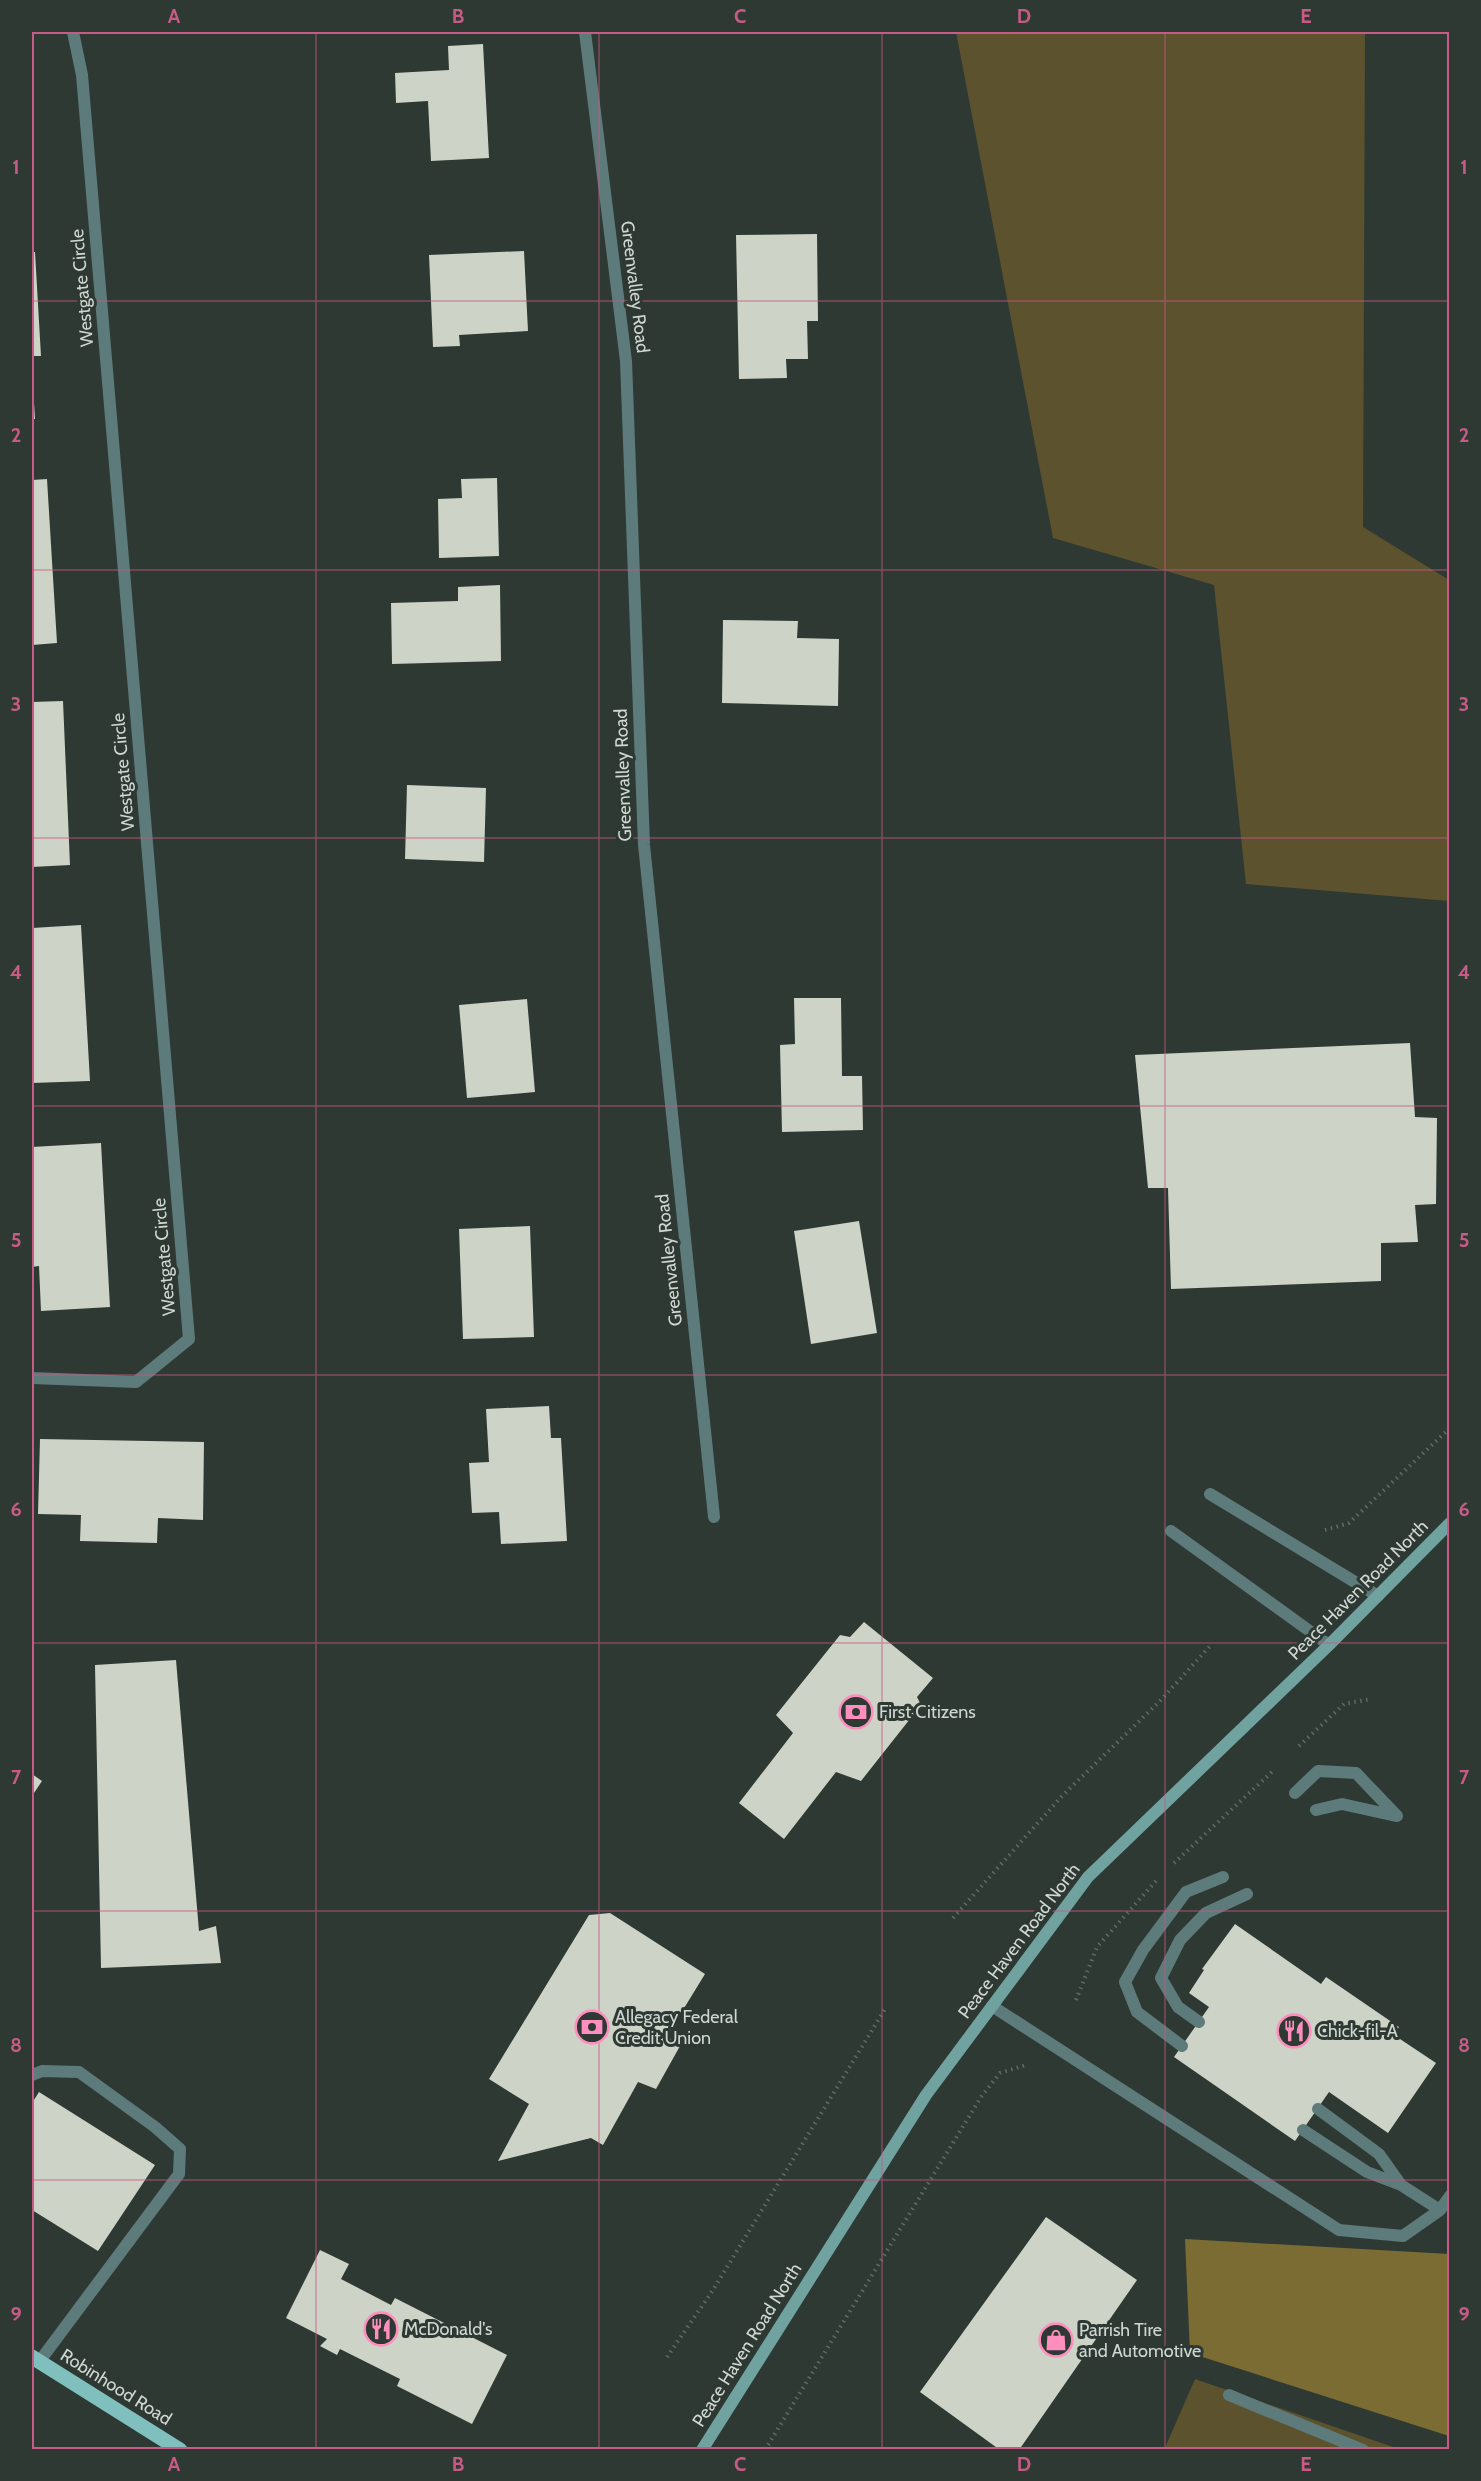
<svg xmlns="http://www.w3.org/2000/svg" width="1481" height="2481" font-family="Cabin,sans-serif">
<rect width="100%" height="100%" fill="#2e3933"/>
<path fill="#5d522e" d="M956,32H1365L1363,527L1449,580V901L1246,884L1214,585L1053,538Z
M1195,2379L1399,2449L1164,2450Z"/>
<path fill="#7b6c34" d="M1185,2239L1449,2254V2436L1190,2353Z"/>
<path fill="#cdd3c6" d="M483,44L489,158L431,161L428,101L396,103L395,73L449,70L448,46Z
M817,234L818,321H807L808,359H786L787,378L739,379L736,235Z
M524,251L528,331L459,335L460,346L433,347L429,255Z
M32,252H35L41,356H32Z
M32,387H33L35,419H32Z
M497,478L499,556L439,558L438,499L462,498L461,479Z
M47,479L57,643L32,645V480Z
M500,585L501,661L392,664L391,603L458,601V587Z
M723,620L798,621L797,638L839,639L838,706L722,703Z
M63,701L70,865L32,867V702Z
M407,785L486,788L484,862L405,859Z
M81,925L90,1081L32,1083V928Z
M794,998H841L842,1076H862L863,1130L782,1132L780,1045L795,1044Z
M527,999L535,1092L467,1098L459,1005Z
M1410,1043L1415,1117L1437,1118L1436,1204L1415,1205L1418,1242L1381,1243V1281L1171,1289L1168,1188H1148L1135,1055Z
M101,1143L110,1307L41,1311L39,1266L32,1267V1147Z
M859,1221L877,1333L811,1344L794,1231Z
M530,1226L534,1337L463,1339L459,1229Z
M549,1406L551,1438H561L567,1541L501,1544L499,1512L472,1513L469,1463L489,1462L486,1409Z
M40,1439L204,1442L203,1520L158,1518L157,1543L80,1541L81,1515L38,1514Z
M864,1622L933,1678L917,1697L921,1705L861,1781L836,1772L784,1839L739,1803L793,1733L776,1715L840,1635L850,1637Z
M176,1660L199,1931L216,1926L221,1963L101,1968L95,1665Z
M32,1774L42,1781L32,1796Z
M610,1913L705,1974L667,2036L680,2046L656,2089L638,2082L603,2145L591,2138L498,2161L529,2104L489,2079L589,1915Z
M1235,1924L1321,1984L1326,1977L1399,2027L1394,2035L1436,2063L1388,2133L1329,2092L1295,2141L1174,2057L1209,2007L1189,1993L1204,1970L1202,1969Z
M39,2092L155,2165L98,2251L32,2210V2103Z
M1046,2217L1137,2280L1019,2450H1000L920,2392Z
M320,2250L349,2264L341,2279L391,2305L395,2298L507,2355L472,2424L397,2386L400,2379L340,2349L337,2355L320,2346L327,2339L286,2318Z"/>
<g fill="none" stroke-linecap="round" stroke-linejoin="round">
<path stroke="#616a65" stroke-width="4" stroke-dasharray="1.5 4.5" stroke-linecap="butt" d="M1325,1530L1349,1523L1450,1428
M1299,1746L1344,1704L1371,1699
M1174,1863L1274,1770
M953,1918L1062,1796L1160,1701L1211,1645
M1076,2000L1097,1947L1156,1881
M667,2357L713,2290L885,2009
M765,2450L981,2097L1000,2073L1026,2065"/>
<path stroke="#5d7b7a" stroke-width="12" d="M1210,1494L1378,1596
M1171,1531L1329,1645
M1295,1793L1318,1771L1356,1773L1397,1816
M1316,1810L1342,1804L1396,1816
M992,2006L1339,2230L1403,2236L1440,2210L1450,2196
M1199,2022L1178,2007L1161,1978L1180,1940L1206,1913L1247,1894
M1182,2046L1137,2012L1125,1982L1143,1950L1186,1892L1223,1877
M32,2075L42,2071L79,2072L155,2127L180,2149L179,2174L39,2362
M1318,2109L1379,2154L1401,2185
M1303,2130L1367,2172L1401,2185L1440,2210
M1229,2395L1363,2450"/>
<path stroke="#5d7b7a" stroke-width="12" d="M585,32L626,361L644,845L714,1517
M32,1378L136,1382L189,1339L82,75L73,32"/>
<path stroke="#70a2a0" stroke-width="12" d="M702,2450L926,2095L1088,1877L1329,1645L1450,1523"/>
<path stroke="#7fbfbe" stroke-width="15" d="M32,2357L180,2450"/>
</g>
<path fill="none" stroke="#c75b85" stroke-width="1.5" stroke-opacity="0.55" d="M316,32V2450M599,32V2450M882,32V2450M1165,32V2450M32,301H1450M32,570H1450M32,838H1450M32,1106H1450M32,1375H1450M32,1643H1450M32,1911H1450M32,2180H1450"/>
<defs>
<g id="bank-ring" transform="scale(1.725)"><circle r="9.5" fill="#2e3933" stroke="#fe8ebe" stroke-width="1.5"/><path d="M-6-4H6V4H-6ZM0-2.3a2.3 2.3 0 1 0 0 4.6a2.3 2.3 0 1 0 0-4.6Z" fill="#fe8ebe"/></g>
<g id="restaurant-ring" transform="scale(1.725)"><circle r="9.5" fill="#2e3933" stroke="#fe8ebe" stroke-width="1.5"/><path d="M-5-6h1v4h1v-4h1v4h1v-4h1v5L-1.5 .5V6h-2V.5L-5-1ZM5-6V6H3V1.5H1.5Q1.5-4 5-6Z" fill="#fe8ebe"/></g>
<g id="shop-ring" transform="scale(1.725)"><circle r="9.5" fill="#2e3933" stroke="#fe8ebe" stroke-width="1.5"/><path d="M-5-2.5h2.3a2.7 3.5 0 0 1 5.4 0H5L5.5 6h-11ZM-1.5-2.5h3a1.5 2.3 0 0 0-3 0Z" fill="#fe8ebe"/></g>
</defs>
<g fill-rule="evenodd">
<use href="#bank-ring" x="856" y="1712"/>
<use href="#bank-ring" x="592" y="2027"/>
<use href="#restaurant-ring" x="1294" y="2031"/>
<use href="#restaurant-ring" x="381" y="2329"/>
<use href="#shop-ring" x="1056" y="2340"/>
</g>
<g text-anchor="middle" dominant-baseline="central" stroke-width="6" stroke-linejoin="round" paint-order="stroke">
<g font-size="18" fill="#d0d7d3" stroke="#2e3933">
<text transform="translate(635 287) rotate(83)">Greenvalley Road</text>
<text transform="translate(82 288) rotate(-95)">Westgate Circle</text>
<text transform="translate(123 772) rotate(-95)">Westgate Circle</text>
<text transform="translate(623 775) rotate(-92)">Greenvalley Road</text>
<text transform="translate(164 1257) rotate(-95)">Westgate Circle</text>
<text transform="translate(669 1260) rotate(-96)">Greenvalley Road</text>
<text transform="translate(1358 1590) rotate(-45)">Peace Haven Road North</text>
<text transform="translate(1019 1941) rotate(-53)">Peace Haven Road North</text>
<text transform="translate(747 2345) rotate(-58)">Peace Haven Road North</text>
<text transform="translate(116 2387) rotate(32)">Robinhood Road</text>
</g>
<g font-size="18" fill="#d0d7d3" stroke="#2e3933" text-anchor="start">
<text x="879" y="1712">First Citizens</text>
<text x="615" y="2017">Allegacy Federal<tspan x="615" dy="21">Credit Union</tspan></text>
<text x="1317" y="2031">Chick-fil-A</text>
<text x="404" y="2329">McDonald's</text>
<text x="1079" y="2330">Parrish Tire<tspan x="1079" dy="21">and Automotive</tspan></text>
</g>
</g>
<rect width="1481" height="2481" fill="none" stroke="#2e3933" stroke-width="66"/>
<rect x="33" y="33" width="1415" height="2415" fill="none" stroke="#c75b85" stroke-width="2"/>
<g font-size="20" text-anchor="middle" font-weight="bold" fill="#c75b85">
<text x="174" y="23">A</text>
<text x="458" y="23">B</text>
<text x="740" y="23">C</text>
<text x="1024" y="23">D</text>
<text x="1306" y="23">E</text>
<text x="16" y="174">1</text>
<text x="1464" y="174">1</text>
<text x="16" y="442">2</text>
<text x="1464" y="442">2</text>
<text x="16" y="711">3</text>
<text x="1464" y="711">3</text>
<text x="16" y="979">4</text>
<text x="1464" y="979">4</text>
<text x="16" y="1247">5</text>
<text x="1464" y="1247">5</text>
<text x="16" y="1516">6</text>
<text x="1464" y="1516">6</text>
<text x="16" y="1784">7</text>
<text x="1464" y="1784">7</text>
<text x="16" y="2052">8</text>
<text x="1464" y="2052">8</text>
<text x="16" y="2321">9</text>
<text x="1464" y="2321">9</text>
<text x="174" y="2471">A</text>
<text x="458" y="2471">B</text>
<text x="740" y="2471">C</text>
<text x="1024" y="2471">D</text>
<text x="1306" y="2471">E</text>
</g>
</svg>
